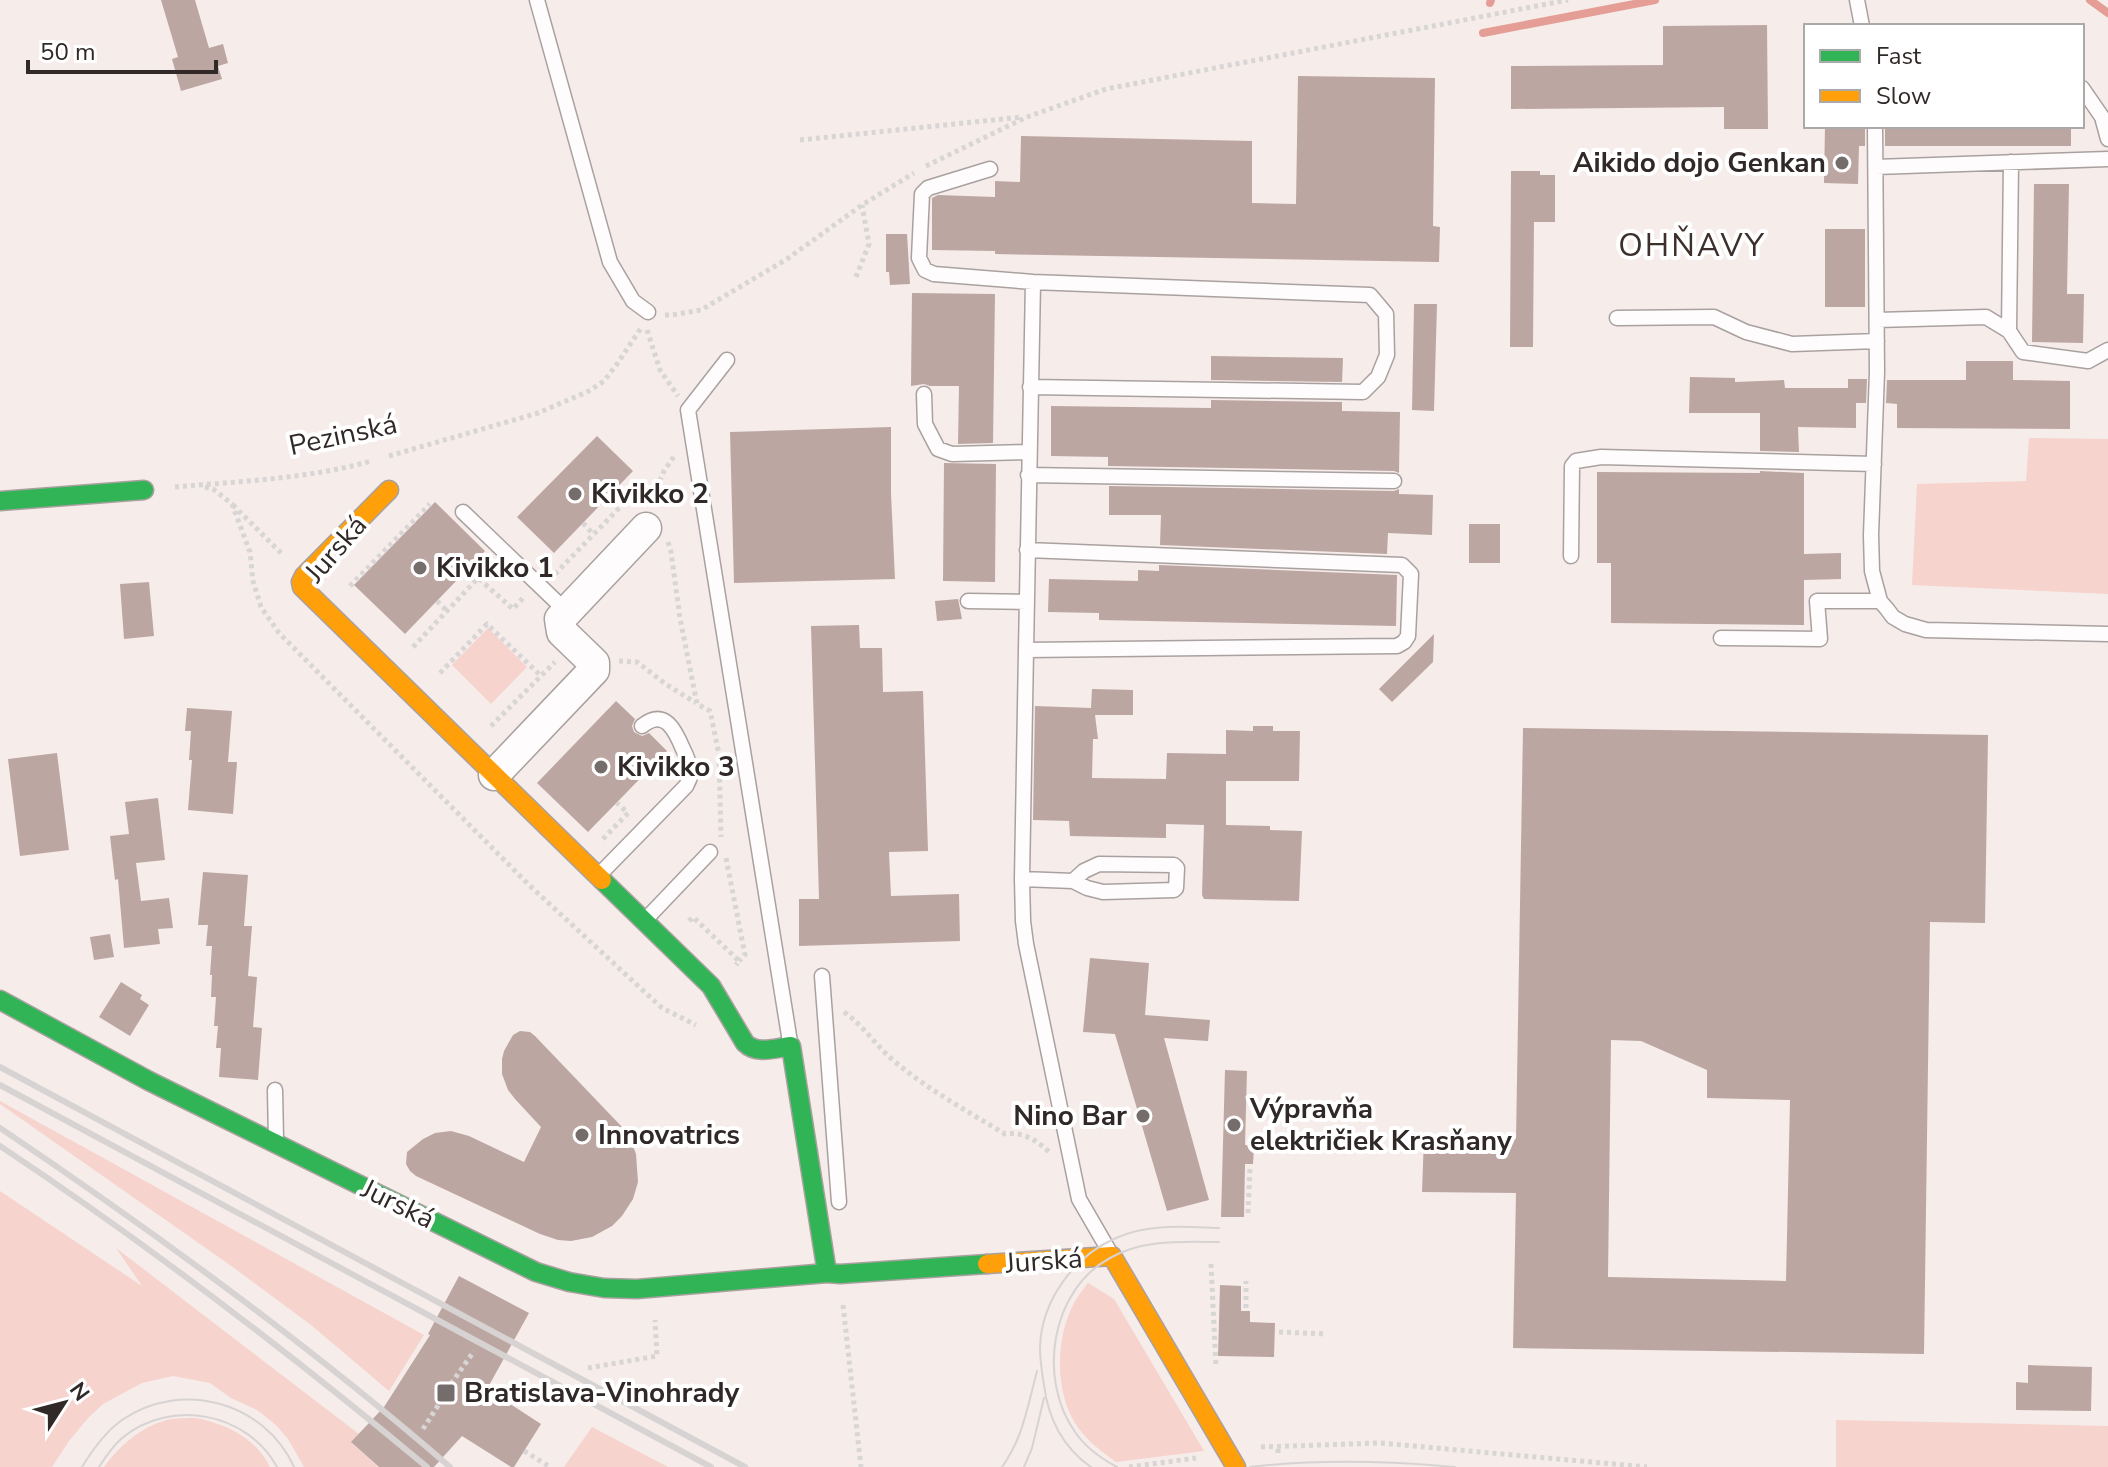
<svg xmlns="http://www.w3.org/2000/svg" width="2108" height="1467" font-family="'Nunito Sans',sans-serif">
<rect width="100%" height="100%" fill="#f6ecea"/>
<path fill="#f6d3cd" d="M2029,438L2108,439V594L1912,585L1917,484L2026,481Z
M488,628L527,667L491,704L452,665Z
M0,1101L424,1335L389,1391L311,1325L230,1265L0,1104Z
M0,1191L142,1286L116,1248L359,1434L352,1443L378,1467H304L288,1439L276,1425L257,1410L231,1398L210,1383L173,1376L142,1383L103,1404L89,1417L69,1441L52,1467H0Z
M1088,1283L1114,1299L1204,1451L1116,1462C1102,1452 1090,1443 1079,1429C1054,1395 1055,1339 1074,1303C1078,1296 1083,1289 1088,1283Z
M196,1418C226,1424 256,1438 270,1467H104C120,1445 143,1425 171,1419C179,1418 188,1418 196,1418Z
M1836,1420L2108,1426V1467H1836Z
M592,1427L668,1467H564Z"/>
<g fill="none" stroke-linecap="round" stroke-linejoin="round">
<path stroke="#e49e95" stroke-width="8" d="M2090,0L2108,13
M1490,3L1491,0
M1483,33L1655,0"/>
</g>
<path fill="#bca6a2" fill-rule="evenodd" d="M161,0H195L209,48L223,44L228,63L218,66L222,79L181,91L172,59L178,57Z
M1767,25L1768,129H1724V107L1511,109V66L1663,65V26Z
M1298,76L1435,78L1433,226L1440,227L1439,262L995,254V251L932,250V198L938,195L995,197V181L1020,182L1021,136L1252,141V203L1296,204Z
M1825,126H1865V146H1859L1858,184L1824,183Z
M1885,126H2071V146H1885Z
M1511,171H1540V175H1555V222H1534L1533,347H1510Z
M2034,184H2069L2067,294H2084L2083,343L2032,342Z
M1825,229H1865V307H1825Z
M886,234H907L910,284L890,285L889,272H886Z
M912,293L995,294L993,443L958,444L959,386H930L924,384L911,386Z
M1414,304H1437L1434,411L1412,410Z
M1211,356L1343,358L1342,382L1211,380Z
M1966,361H2013V380L2070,381V429L1897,428V404L1886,403L1887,380H1966Z
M1690,377L1735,378V382L1784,380L1785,388H1848V379H1867L1866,403H1856V428L1798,427L1799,452L1760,451V413H1689Z
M1211,400L1342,402V411L1400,412L1399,473L1394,471L1108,466V457L1051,456V406L1211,408Z
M891,427V493L895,579L734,583L730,432Z
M597,436L633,471L554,553L517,517Z
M944,463L996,464L995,582L943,581Z
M1760,471L1804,473V554L1841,553V579L1804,580V625L1611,623V563H1597V472L1760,473Z
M1109,486L1394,491L1399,489V494L1433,495L1432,535L1388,533L1387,554L1160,545L1161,515H1109Z
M435,502L485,551L405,634L354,585Z
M1469,524H1500V563H1469Z
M1159,565L1397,575L1396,626L1099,620V613L1048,612L1049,579L1138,581V570L1159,571Z
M149,582L154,636L124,639L120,584Z
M958,599L962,619L937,621L935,601Z
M859,625L860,648H882L883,692L923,691L928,851L889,852L891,896L959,894L960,941L799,946V899H819L811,626Z
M1434,634L1433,662L1392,702L1379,689Z
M1092,689L1133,690V715H1095L1098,739H1093L1092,778L1166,779L1167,753L1226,754V730L1253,731V726H1273V731H1300L1299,781H1226V825L1270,826V830L1302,831L1299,901L1204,899L1202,895L1204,825L1166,824V838L1070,836L1069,821L1033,820L1035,706L1091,708Z
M616,701L635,719L632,726L634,732L642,736L649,733L667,751L588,832L537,783Z
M187,708L232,711L228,762H237L233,814L188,810L192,760H189L191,731H185Z
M1523,728L1988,735L1985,923L1930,922L1924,1354L1513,1348L1516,1193L1422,1192L1424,1137L1516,1139ZM1611,1040L1641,1041L1707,1070V1098L1790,1100L1786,1281L1608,1277Z
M57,753L69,850L20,856L8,759Z
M158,798L165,860L136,863L141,901L169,898L173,928L158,929L160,944L124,948L118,879L115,880L110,836L129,834L125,802Z
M203,872L248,875L244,926H252L248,976L257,977L253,1027L262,1028L258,1080L219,1077L221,1048H216L218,1026H214L216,997H211L212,975H210L212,946H206L208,925H198Z
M110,934L114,957L94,960L90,937Z
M1090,958L1149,963L1145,1015L1210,1020L1208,1041L1164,1038L1209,1200L1167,1211L1115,1034L1083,1032Z
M121,982L142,995L140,999L149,1005L130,1036L99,1017Z
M520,1031L530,1032L535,1036L623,1128L629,1136L636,1154L638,1182L633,1199L622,1216L612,1226L592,1237L571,1241L558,1240L540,1234L416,1176L410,1171L406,1164L407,1152L423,1139L435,1133L451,1131L469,1136L524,1162L541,1127L515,1099L508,1090L502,1074V1059L504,1051L513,1035Z
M1225,1070L1247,1071L1245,1145L1254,1146L1253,1164H1245L1244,1217H1221Z
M459,1276L529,1313L487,1389L541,1424L514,1467H511L462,1436L434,1467H379L351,1442L384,1407L430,1335L428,1334Z
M1220,1285L1241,1286V1311H1250V1322L1275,1323L1274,1357L1218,1356Z
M2028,1365L2092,1367L2091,1411L2016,1410V1382L2028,1383Z"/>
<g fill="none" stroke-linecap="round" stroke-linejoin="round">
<g stroke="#a9a1a0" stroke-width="17">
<path id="lane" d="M537,0L610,262L633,301L648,312
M1857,0L1862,26
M2082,88L2102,117L2108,139
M1875,126L1877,372L1871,535L1872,571L1880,601L1887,609L1893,617L1905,624L1926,630L2108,634
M1876,167L2108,159
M990,169L928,188L922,194L919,258L925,270L934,274L1033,282L1370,295L1386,314L1387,355L1378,377L1363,392L1030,387
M1617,318L1714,317L1746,332L1792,344L1877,341
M1877,320L1986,317L2009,331L2023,352L2088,361L2108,350
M2009,331L2011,162
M727,360L688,410L790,1042
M924,394L925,424L938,449L952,454L1028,452
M1028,475L1394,481
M463,512L566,611
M1027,550L1402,565L1411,574L1408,636L1404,642L1397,646L1026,650L1022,879L1023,921L1026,944L1079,1199L1108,1249
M1571,556L1572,466L1576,461L1601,457L1874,464
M968,601L1027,602
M1721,638L1820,639L1817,601H1880
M1026,650L1033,282
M601,873L686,786C688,782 690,780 690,774C691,766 687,757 683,749C675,730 665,708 642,726
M1022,879L1073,881L1087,888L1103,892L1174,890L1176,888L1177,868L1174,865L1099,864L1084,871L1073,881
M647,918L710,852
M822,976L839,1202
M275,1090L276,1139"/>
</g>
<g stroke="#a9a1a0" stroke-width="33">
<path id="street" d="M494,775L594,670V663L562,632L560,619L646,528"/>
</g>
<g stroke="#a9a1a0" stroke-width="21">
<path id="fast" d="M0,501L144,490
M602,880L711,986L745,1043C757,1055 776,1048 791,1046L827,1273
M0,1000L149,1081L536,1272L569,1282L604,1288L637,1289L827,1273L840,1274L987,1264"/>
</g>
<g stroke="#a9a1a0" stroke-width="21">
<path id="slow" d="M389,490L304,576L301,582L302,587L602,880
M987,1264L1112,1256L1236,1467"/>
</g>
<path stroke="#d8d5d5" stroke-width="5" stroke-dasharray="4 4" stroke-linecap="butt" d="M800,140L1022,117
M926,166L1027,117L1106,89L1568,0
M856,277L869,244L862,205
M665,315H672L701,310L787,259L862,205L914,173
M647,330L660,370L678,396
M389,456L538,413L589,391L604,381L617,364L641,328
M175,487C241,481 308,479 371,461
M205,487L213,489L232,504L250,552L253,581L261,607L279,633L529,885L662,1008L696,1025
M650,503L664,471L675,455
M233,505L282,554
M583,523L593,534
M668,542L671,552L680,618L697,704L710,711L719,754L721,837
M555,574L627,500
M350,586L430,504
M437,601L447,611
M413,647L478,578L513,609L524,597
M619,661L637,662L667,685L696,703
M440,673L487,624L541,676
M491,726L555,662
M603,839L628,813L617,803
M726,858L745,955L739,961
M689,921L693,917L739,961L736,965
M844,1012C864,1026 876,1046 894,1061C927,1089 967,1111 1005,1134C1023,1131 1038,1141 1050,1153
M1248,1213L1250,1169
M1211,1264L1216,1367
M843,1305L861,1467
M1246,1308V1281
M1279,1332L1327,1334
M588,1368L657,1356L655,1320
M451,1384L474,1351
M423,1429L439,1404
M1261,1447L1380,1443L1647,1467
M524,1451L550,1467
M1278,1453V1445
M1129,1467L1196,1458"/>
<use href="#lane" stroke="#fefcfc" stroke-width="14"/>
<use href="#street" stroke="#fefcfc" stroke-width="30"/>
<use href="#fast" stroke="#30b455" stroke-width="18"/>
<use href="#slow" stroke="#ff9f0a" stroke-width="18"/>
<path stroke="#d7d3d3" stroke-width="2" d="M82,1467C93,1449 105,1432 122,1420C181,1379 265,1402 294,1467
M99,1467C106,1456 113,1446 122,1438C170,1398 247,1412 277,1467
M1002,1467C1023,1438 1028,1405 1037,1371
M1024,1467L1032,1448L1044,1398
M1091,1467C1063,1448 1048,1418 1044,1385C1042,1373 1040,1360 1040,1348C1041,1301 1074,1256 1116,1238C1148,1223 1185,1227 1219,1228
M1117,1467C1100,1458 1086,1448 1075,1432C1037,1378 1051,1290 1110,1258C1144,1239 1181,1242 1219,1242
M1250,1467C1319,1459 1387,1461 1455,1467"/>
<path stroke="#d7d3d3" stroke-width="6" d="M0,1067L745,1467
M0,1085L711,1467
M0,1128C156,1233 308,1344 450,1467
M0,1146C149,1245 290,1353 427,1467"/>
</g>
<g fill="#756d6c" stroke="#fff" stroke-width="3">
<circle cx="1842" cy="163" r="8"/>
<circle cx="575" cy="494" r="8"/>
<circle cx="420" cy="568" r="8"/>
<circle cx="601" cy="767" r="8"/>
<circle cx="1143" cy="1116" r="8"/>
<circle cx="1234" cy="1125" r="8"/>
<circle cx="582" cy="1135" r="8"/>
<rect x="436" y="1383" width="20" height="20" rx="4"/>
</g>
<g text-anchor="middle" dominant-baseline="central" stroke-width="8" stroke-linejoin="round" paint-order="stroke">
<g font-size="28" font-weight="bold" fill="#302928" stroke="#fff" text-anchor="start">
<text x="1826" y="163" text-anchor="end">Aikido dojo Genkan</text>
<text x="591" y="494">Kivikko 2</text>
<text x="436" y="568">Kivikko 1</text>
<text x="617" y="767">Kivikko 3</text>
<text x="1250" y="1109">Výpravňa<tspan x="1250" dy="32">električiek Krasňany</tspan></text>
<text x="1127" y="1116" text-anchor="end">Nino Bar</text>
<text x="598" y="1135">Innovatrics</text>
<text x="464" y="1393">Bratislava-Vinohrady</text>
</g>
<g font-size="28" fill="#302928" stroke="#fff">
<text transform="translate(343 435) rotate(-12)">Pezinská</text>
<text transform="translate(336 549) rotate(-49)">Jurská</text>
<text transform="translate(398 1204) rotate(26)">Jurská</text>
<text transform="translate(1044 1261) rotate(-4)">Jurská</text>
</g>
<g font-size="32" letter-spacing="2" fill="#3d2f2c" stroke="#fff">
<text x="1692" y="245">OHŇAVY</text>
</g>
</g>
<rect x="1804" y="24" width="280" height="104" fill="#ffffff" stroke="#aca9a9" stroke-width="2"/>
<rect x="1820" y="50" width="40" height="12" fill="#30b455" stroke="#aca9a9" stroke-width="2"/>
<text x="1876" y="64" font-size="24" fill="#302928">Fast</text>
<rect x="1820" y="90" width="40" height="12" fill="#ff9f0a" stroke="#aca9a9" stroke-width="2"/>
<text x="1876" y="104" font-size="24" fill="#302928">Slow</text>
<g transform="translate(64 1403) rotate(54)" stroke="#ffffff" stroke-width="6" paint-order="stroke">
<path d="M0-6L14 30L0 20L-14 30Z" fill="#302928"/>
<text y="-12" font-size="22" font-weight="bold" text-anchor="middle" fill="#302928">N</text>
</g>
<path d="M28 60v12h188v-12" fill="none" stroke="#302928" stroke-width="4"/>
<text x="40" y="60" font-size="24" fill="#302928" stroke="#ffffff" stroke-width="6" paint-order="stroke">50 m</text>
</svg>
